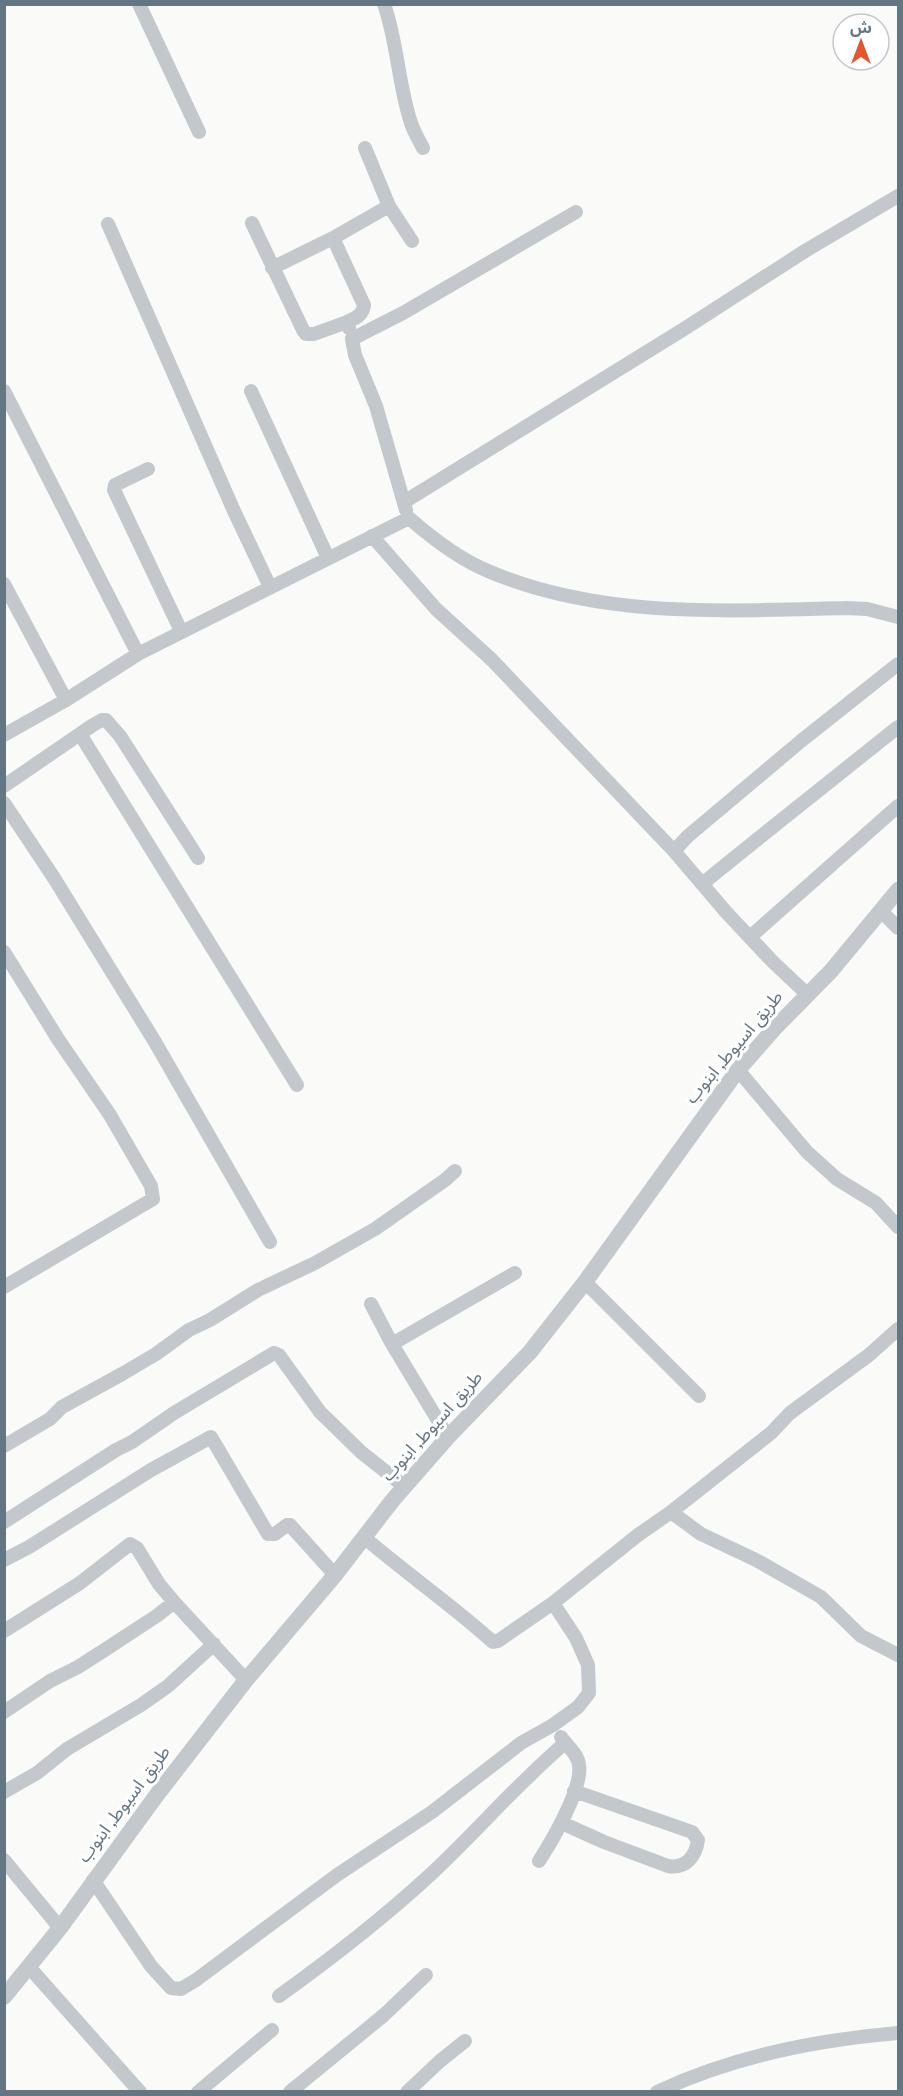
<svg xmlns="http://www.w3.org/2000/svg" width="903" height="2096" font-family="Overpass,'Noto Sans Arabic',sans-serif">
<rect width="100%" height="100%" fill="#fafaf8"/>
<g fill="none" stroke-linecap="round" stroke-linejoin="round">
<path stroke="#c3c8cc" stroke-width="14" d="M139,4L199,132
M384,4C398,44 398,84 411,123C414,132 419,140 423,148
M365,148L389,206L412,241
M252,223L303,330L306,334H314L347,322
M108,224L234,511L270,587
M333,238L364,305C363,315 356,318 347,322L349,328
M272,268L333,238L389,206
M4,391L138,654
M251,391L328,558
M148,469L115,485L114,490L181,631
M404,502L684,329L805,251L898,196
M406,510L376,406L355,355L352,339L403,313L576,212
M372,536L436,609L492,660L674,851L726,912L773,962L807,994
M4,584L66,700
M80,734L297,1085
M4,735L66,700L138,654L409,518C433,539 459,559 488,571C600,619 727,611 846,608L867,609L898,617
M4,786L93,725L102,720H106L120,736L198,858
M4,803L54,878L155,1042L270,1242
M674,851L688,836L801,741L898,664
M702,884C767,831 833,779 898,727
M881,911L898,928
M750,937L898,806
M4,952L58,1039L110,1115L151,1186L153,1199L4,1287
M738,1070L807,1152L837,1179L876,1203L898,1227
M585,1282L699,1396
M371,1304L392,1344L448,1437
M392,1344L515,1273
M4,1446L50,1419L62,1407L122,1374L156,1354L189,1330L210,1320L258,1290L315,1263L375,1229L445,1180L455,1171
M671,1512L701,1534L756,1560L821,1597L861,1636L898,1655
M4,1522L116,1450L132,1442L174,1413L274,1353L279,1355L320,1412L361,1452L405,1487
M365,1538C407,1574 452,1605 493,1642L498,1641L553,1603L638,1535L671,1512L771,1433L790,1413L869,1355L898,1329
M4,1560L29,1547L151,1470L211,1437L268,1534H275L287,1525H290L335,1575
M4,1631L80,1583L130,1544L137,1548L159,1584L174,1602
M4,1712L50,1681L78,1667L103,1651L158,1615L174,1602L246,1680
M4,1792L37,1773L67,1749L141,1705L168,1686L214,1644
M562,1823L604,1842L668,1866C686,1869 696,1856 698,1840L692,1832L574,1791
M4,1860L60,1928
M539,1861C552,1841 583,1788 579,1765C578,1754 567,1746 561,1737
M93,1880L151,1966L171,1988L181,1989L196,1980L337,1875L432,1812L521,1743L553,1725L578,1707L589,1693L588,1665L576,1638L553,1603
M29,1967L140,2092
M279,1996C332,1958 382,1919 430,1875C476,1832 517,1784 565,1743
M198,2092L272,2030
M290,2092L384,2015L426,1975
M407,2092L440,2061L465,2041
M657,2092C733,2056 815,2040 898,2033"/>
<path stroke="#c3c8cc" stroke-width="16" d="M4,1997L60,1928L156,1796L246,1680L335,1575L392,1501L448,1437L530,1352L585,1282L738,1070L774,1029L831,971L898,890"/>
</g>
<g text-anchor="middle" dominant-baseline="central" stroke-width="6" stroke-linejoin="round" paint-order="stroke">
<g font-size="18" fill="#657683" stroke="#fff">
<text transform="translate(735 1048) rotate(-50)">طريق اسيوط, ابنوب</text>
<text transform="translate(433 1427) rotate(-48)">طريق اسيوط, ابنوب</text>
<text transform="translate(125 1805) rotate(-53)">طريق اسيوط, ابنوب</text>
</g>
</g>
<rect width="903" height="2096" fill="none" stroke="#657683" stroke-width="12"/>
<g transform="translate(861 42)"><circle r="28" fill="#ffffff" stroke="#c1c8cd" stroke-width="1.5"/>
<path d="M0-4.5L10 22L0 15L-10 22Z" fill="#e4572e"/>
<text y="-9" font-size="16" font-weight="bold" text-anchor="middle" fill="#657683">ش</text>
</g>
</svg>
